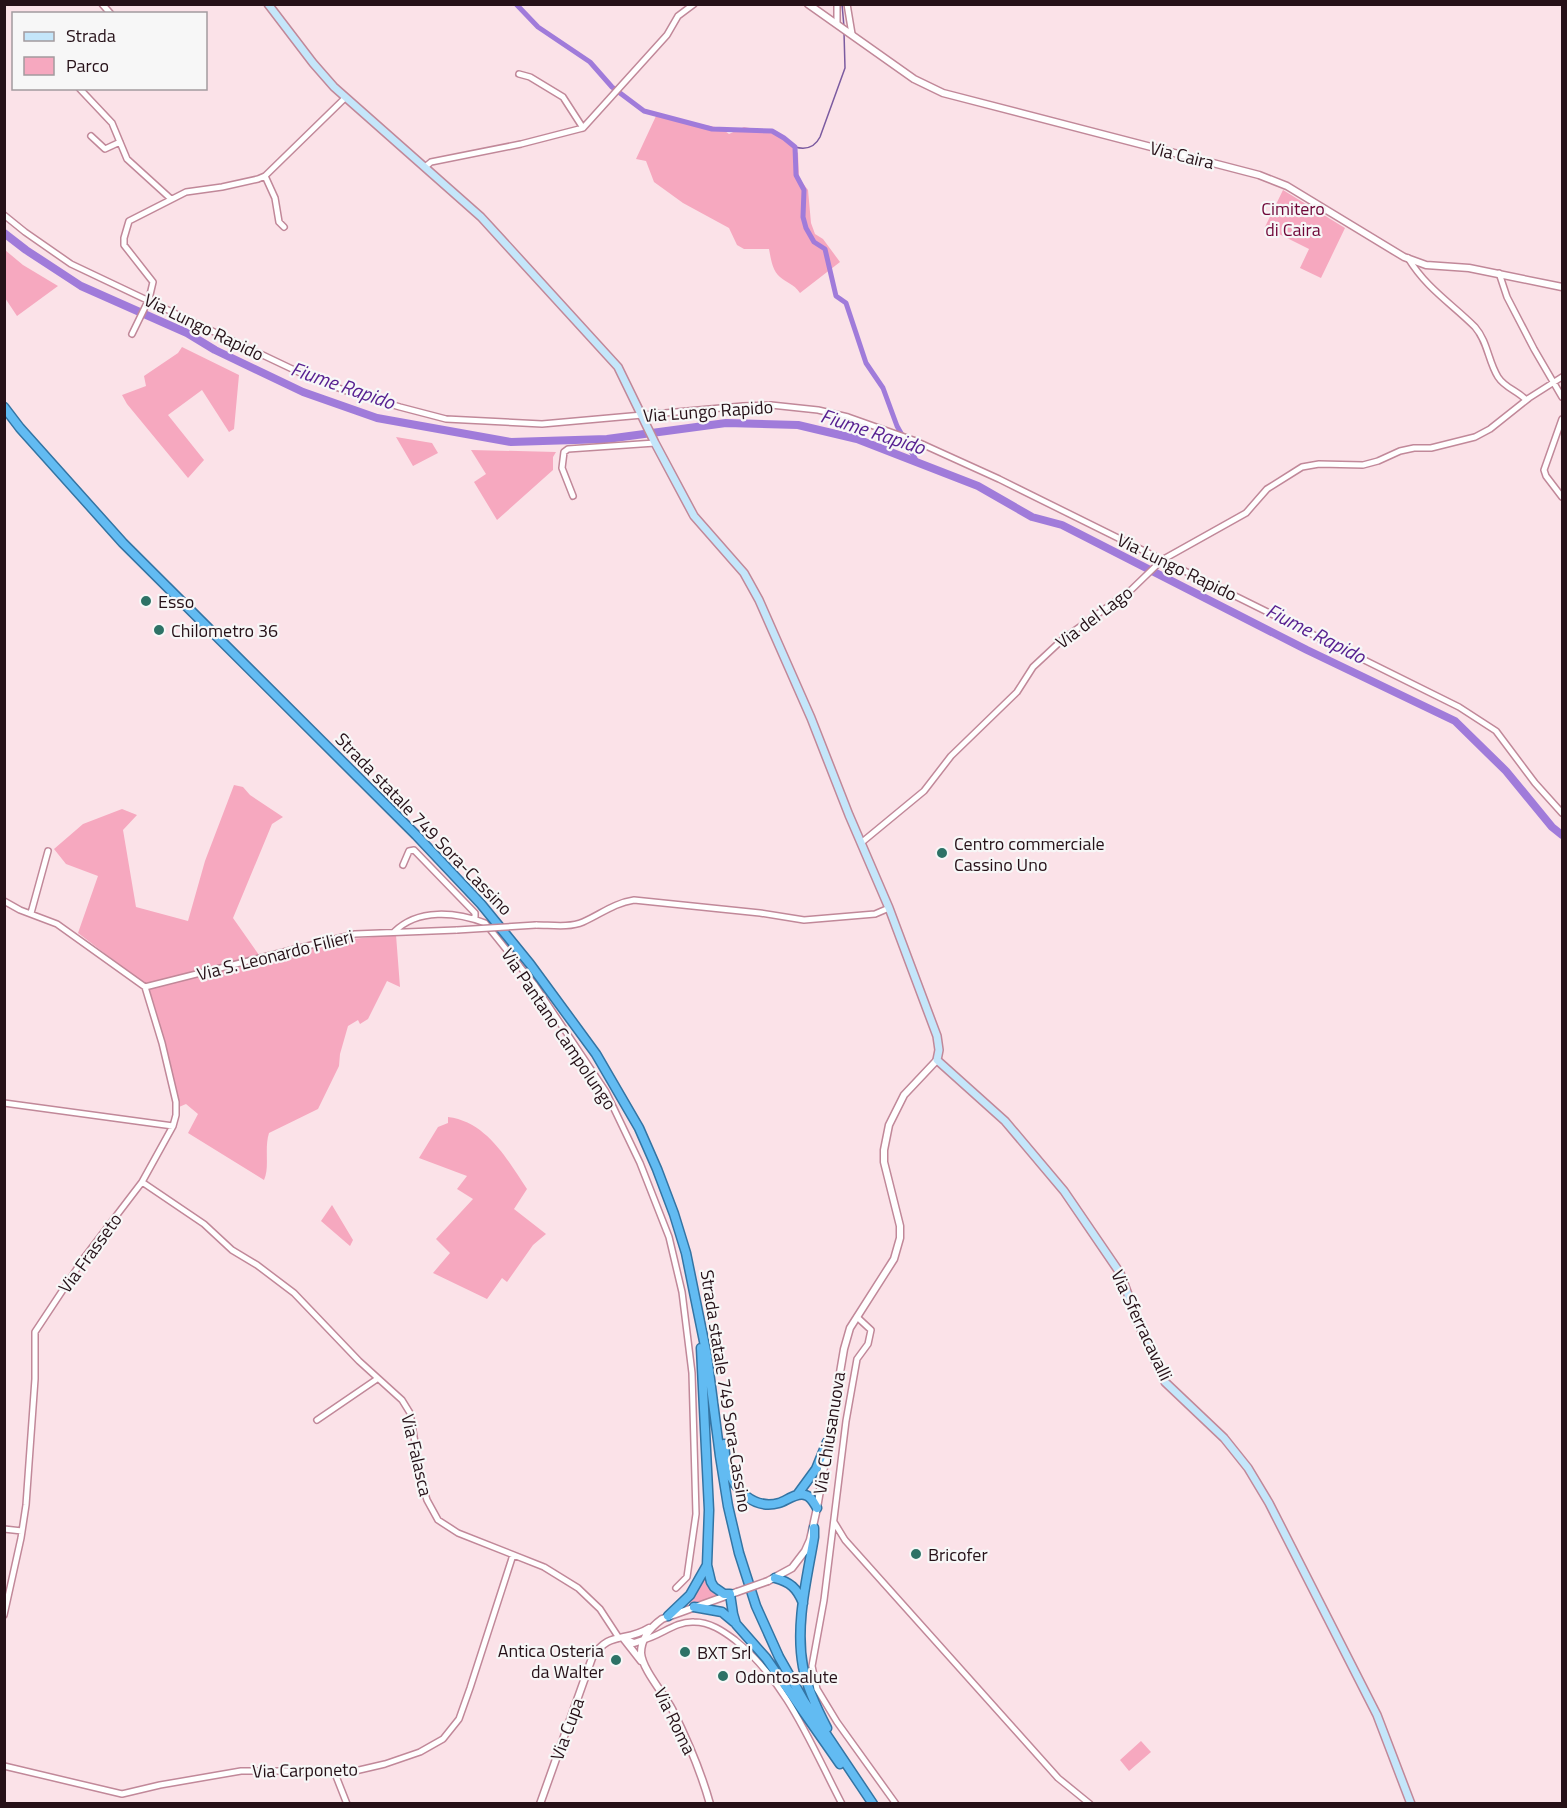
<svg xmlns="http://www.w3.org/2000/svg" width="1567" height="1808" font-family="'Titillium Web',sans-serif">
<rect width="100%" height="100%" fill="#fbe2e8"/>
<path fill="#f6a8bf" d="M656,116L721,128L729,134L744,127L777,133L798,153L799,178L808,190L811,223L815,234L823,239L840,262L800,293C793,283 788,284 780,277C772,270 771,259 769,249H744L737,245L729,228L683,203L654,182L646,161L636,159Z
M1283,190L1345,228L1321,278L1300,268L1309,249L1265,227Z
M5,250L23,265L58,286L17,316L5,298Z
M182,347L239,375L234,429L229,432L202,390L168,415L204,460L188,478L127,404L122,395L146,386L144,376L178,353Z
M396,437L432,443L438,453L413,466Z
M471,450L556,452L553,457V470L497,520L474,482L486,474Z
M234,785L243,787L250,795L283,817L272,824L233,918L259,955L146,985L78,933L98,876L66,864L54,849L83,824L122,809L137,815L123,830L136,907L188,921L205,861Z
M396,935L400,987L387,981L368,1019L360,1024L358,1020L348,1026L340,1054L339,1066L318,1109L269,1133C264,1149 270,1167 264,1180L188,1133L198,1114L186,1104L179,1107L149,991L152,987L351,939Z
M448,1117C487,1122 507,1159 527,1189L514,1209L546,1234L533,1245L507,1282L502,1278L487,1299L433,1273L450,1253L436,1239L473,1199L457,1189L467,1176L419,1158L438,1127L448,1123Z
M332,1205L353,1240L350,1246L321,1221Z
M704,1577L711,1591L718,1596L691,1605L689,1601Z
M1141,1741L1151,1752L1129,1771L1120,1760Z"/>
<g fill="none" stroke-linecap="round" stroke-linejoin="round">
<path stroke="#7b5ba0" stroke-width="1.5" d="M842,4L844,27
M795,147C806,150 815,147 820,137L845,68L844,32"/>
<path stroke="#a07bda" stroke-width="5" d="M516,4L538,27L590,62L612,87L644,111L712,129L772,131L784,138L795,147L796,175L804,190L803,217L806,228L814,242L825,249L836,296L846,303L866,363L883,388L897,426L917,462"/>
<path stroke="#a07bda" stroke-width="8" d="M4,233L26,250L81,286L187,333L215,350L303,392L377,418L511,442L607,439L726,423L798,425L857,439L978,486L1032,517L1062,525L1307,650L1455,721L1506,771L1552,827L1562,835"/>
<g stroke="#c18899" stroke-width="8">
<path id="minor" d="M102,4L111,14
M847,4L852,34
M837,23V4
M519,74L530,77L563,97L583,128
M79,88L112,123L127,159L171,199
M91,136L105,149L120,142
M425,167L431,162L521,144L583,128L667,35L678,16L694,4
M265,176L275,198L279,222L284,227
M4,215L25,232L71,264L309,377L352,393L400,407L446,419L542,424L743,406L771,405L818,410L848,417L913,440L999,479L1459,707L1496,731L1535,783L1562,813
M1408,258C1427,289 1451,303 1475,327C1488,342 1488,361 1498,377C1505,388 1518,391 1526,400
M1499,273L1507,297L1534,349L1562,397
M132,334L149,299L153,282L124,245V238L129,221L186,192L222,187L258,179L265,176L345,98
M1562,419L1544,470L1546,476L1562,497
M573,496L562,468L564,452L568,449L655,443
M861,843L924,791L951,756L1017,692L1033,667L1063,639L1131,590L1162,560L1246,513L1267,489L1302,467L1319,464L1363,465L1378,461L1400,451L1414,448H1431L1475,437L1490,429L1529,398L1562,377
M403,865L409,851L414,850L475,913V919
M4,901L20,910L57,924L145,987L355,934L457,930
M31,913L48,851
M536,925C551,925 569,928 583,922C601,914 614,903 634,900L760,913L804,920L875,914L889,908
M394,932C418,908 456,912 485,923L534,984L606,1092L640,1163L669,1237L682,1292L692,1373L696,1514L687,1577L676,1588
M4,1103L173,1126
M142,1182L204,1224L232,1250L257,1265L294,1293L359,1361L402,1400L410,1413L422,1484L427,1500L438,1520L458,1533L544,1567L578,1588L600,1609L619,1638
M857,1317L871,1330L868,1344L857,1359L846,1421L824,1600L812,1666L817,1689L837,1722L896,1804
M317,1420L377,1379
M834,1522L845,1540L1058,1778L1090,1804
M4,1529L22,1531
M4,1615L21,1538L26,1505L35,1379V1332L84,1258L142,1182L173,1126L176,1115V1102L162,1043L145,987
M643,1640C661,1636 675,1621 694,1622C710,1622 723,1631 735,1640C788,1683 811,1745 842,1804
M4,1766L122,1794L160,1785L241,1771H355L385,1764L420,1752L443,1739L459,1719L470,1688L513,1555
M334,1771L347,1804"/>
</g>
<g stroke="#c18899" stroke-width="9">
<path id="tertiary" d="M808,4L914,79L943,93L1259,175L1287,186L1404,257L1426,265L1469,268L1562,287
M768,1581L792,1568L805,1551L810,1540L817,1508L844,1349L850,1328L894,1259L900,1238V1226L884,1162V1150L889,1125L904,1095L937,1060
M623,1638L641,1661
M624,1639L634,1643L643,1640
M540,1804L592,1658C609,1630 625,1643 649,1628
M710,1804C701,1772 687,1739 672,1709C664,1694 642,1669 641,1653C641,1638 651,1627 662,1619L737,1592"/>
</g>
<g stroke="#c18899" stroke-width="10">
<path id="secondary" d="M268,4L313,63L334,87L481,217L618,367L655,443L694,516L744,573L759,600L811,718L849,815L889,908L937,1036L939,1050L937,1060L1005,1121L1064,1191L1120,1273L1144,1337L1165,1382L1224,1438L1248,1468L1269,1503L1377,1715L1411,1804"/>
</g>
<g stroke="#3474a3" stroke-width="11">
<path id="trunk" d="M4,407L20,428L123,543L416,835L481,904L530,964L596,1054L639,1128L657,1169L674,1214L686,1253L707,1356L720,1456L728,1506L739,1553L756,1606L779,1657L804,1701L873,1804
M701,1348L709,1510L707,1565L711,1582L714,1587L724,1594H730L733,1614L736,1624L766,1658L840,1764
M724,1444C725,1451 725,1460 727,1467C734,1490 754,1510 779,1503C786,1501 797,1492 805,1495C811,1496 814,1503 817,1508
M797,1495L816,1469L827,1442
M814,1528V1537C807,1579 795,1624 803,1667C807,1688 817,1709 827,1728
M775,1578C790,1582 797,1588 803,1603
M694,1607L722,1612L734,1622
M668,1616L690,1595L707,1565"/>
</g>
<use href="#minor" stroke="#fff" stroke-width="5"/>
<use href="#tertiary" stroke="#fff" stroke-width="6"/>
<use href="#secondary" stroke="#c4e6fa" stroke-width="7"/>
<use href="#trunk" stroke="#62bbf2" stroke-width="8"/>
<g stroke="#c18899" stroke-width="8" stroke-linecap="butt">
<path id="minor-bridge" d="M457,930L536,925"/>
</g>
<g stroke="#c18899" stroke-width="9" stroke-linecap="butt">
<path id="tertiary-bridge" d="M737,1592L768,1581"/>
</g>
<use href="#minor-bridge" stroke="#fff" stroke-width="5"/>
<use href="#tertiary-bridge" stroke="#fff" stroke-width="6"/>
</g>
<g fill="#2d7266" stroke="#f7f7f7" stroke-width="2">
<circle cx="146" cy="601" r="6"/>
<circle cx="159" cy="630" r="6"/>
<circle cx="942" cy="853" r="6"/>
<circle cx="916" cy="1554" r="6"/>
<circle cx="685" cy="1652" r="6"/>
<circle cx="616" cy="1660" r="6"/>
<circle cx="723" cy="1676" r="6"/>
</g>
<g text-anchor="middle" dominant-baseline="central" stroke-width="4.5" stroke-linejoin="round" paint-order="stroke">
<g font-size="18" fill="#261118" stroke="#f7f7f7">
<text transform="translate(1182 155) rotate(14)">Via Caira</text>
<text transform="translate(204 327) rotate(26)">Via Lungo Rapido</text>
<text transform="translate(708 411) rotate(-4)">Via Lungo Rapido</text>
<text transform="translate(1177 567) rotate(26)">Via Lungo Rapido</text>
<text transform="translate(1094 617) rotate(-37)">Via del Lago</text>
<text transform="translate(424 824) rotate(46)">Strada statale 749 Sora-Cassino</text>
<text transform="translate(275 955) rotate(-14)">Via S. Leonardo Filieri</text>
<text transform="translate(559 1029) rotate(56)">Via Pantano Campolungo</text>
<text transform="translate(90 1253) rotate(-54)">Via Frasseto</text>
<text transform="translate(1142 1325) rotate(65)">Via Sferracavalli</text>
<text transform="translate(726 1391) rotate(81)">Strada statale 749 Sora-Cassino</text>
<text transform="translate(829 1433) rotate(-81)">Via Chiusanuova</text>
<text transform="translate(417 1455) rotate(77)">Via Falasca</text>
<text transform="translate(675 1721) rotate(64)">Via Roma</text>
<text transform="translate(567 1729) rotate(-70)">Via Cupa</text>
<text transform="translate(305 1770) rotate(-1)">Via Carponeto</text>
</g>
<g font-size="18" fill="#6f0738" stroke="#f7f7f7">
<text x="1293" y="208">Cimitero<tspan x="1293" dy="21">di Caira</tspan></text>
</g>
<g font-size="18" fill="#261118" stroke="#f7f7f7" text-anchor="start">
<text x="158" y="601">Esso</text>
<text x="171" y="630">Chilometro 36</text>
<text x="954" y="843">Centro commerciale<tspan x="954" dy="21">Cassino Uno</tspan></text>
<text x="928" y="1554">Bricofer</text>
<text x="604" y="1650" text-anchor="end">Antica Osteria<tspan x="604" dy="21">da Walter</tspan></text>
<text x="697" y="1652">BXT Srl</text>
<text x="735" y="1676">Odontosalute</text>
</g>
<g font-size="20" font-style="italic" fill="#561f90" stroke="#f7f7f7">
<text transform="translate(343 385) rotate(19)">Fiume Rapido</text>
<text transform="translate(873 431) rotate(18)">Fiume Rapido</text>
<text transform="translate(1316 633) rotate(27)">Fiume Rapido</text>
</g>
</g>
<rect width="1567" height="1808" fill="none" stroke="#261118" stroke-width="12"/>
<rect x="12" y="12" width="195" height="78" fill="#f7f7f7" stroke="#a39b9e" stroke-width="1.5"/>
<rect x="24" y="32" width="30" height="9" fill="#c4e6fa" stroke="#a39b9e" stroke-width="1.5"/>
<text x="66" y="42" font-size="18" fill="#261118">Strada</text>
<rect x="24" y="57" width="30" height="18" fill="#f6a8bf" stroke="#a39b9e" stroke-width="1.5"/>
<text x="66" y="72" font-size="18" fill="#261118">Parco</text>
</svg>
